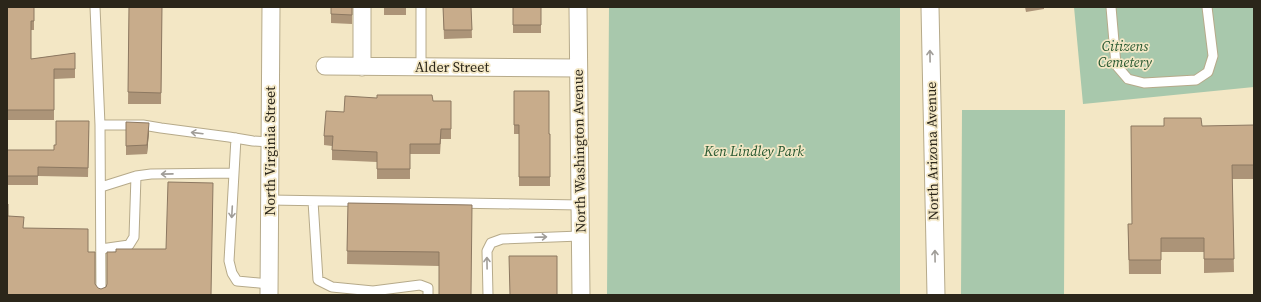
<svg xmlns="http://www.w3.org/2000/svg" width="1261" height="302" font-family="'Source Serif 4',serif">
<rect width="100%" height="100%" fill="#f3e7c5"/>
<path fill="#a8c8ac" d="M609,7H900V295H607Z
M1074,7H1254V87L1083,104Z
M962,110H1065L1064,295H961Z"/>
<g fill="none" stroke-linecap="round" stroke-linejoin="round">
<g stroke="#b6aa8a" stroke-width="11">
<path id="lane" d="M95,7L100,125L101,295
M421,7V67
M1111,7L1116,65L1128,79L1144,83L1196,80L1208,72L1213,56L1207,7
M100,125H143L161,128L229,137L253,141L270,142
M236,138L229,261L232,273L237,281L269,284
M136,176L151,174L234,173
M101,187L136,176L134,237L129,245L101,249
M269,200L580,205
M313,201L318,280L332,287L373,291L420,285L428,288V295
M488,295L487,251L491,243L502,239L580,236"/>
</g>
<g stroke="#b6aa8a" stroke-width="19">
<path id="street" d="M362,7V67
M578,7L581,295
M930,7L936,295
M325,66L578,68
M269,295L271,7"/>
</g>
<use href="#lane" stroke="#fff" stroke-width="9"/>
<use href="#street" stroke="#fff" stroke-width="17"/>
</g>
<path fill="#ac9478" d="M7,7H34V30H31V59L75,53V78L54,79V120H7Z
M129,7H162L161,104H128Z
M331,7H352V24L331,23Z
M384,7H406V15H384Z
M443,7H471L472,38L444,39Z
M513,7H541V33H513Z
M1025,7H1044V9L1026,12Z
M514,91L549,134H550V186H519V134H514Z
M377,98L433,101H451V139H441L440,154H410V179H377V162L332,160V146L324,145V136L344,112Z
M1254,125V179H1232L1234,272L1204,273V252H1161V274H1129L1128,224H1132Z
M89,130L88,177L38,176V185H7V150H54L56,145Z
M126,131L149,132L147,154L126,155Z
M348,203L472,205L439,266L347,264Z"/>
<path fill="#8c7861" d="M149,123V132L147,154V145Z"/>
<path fill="#c8ac8b" stroke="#8c7861" d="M7,7H34V21H31V59L75,53V69H54V110H7Z
M129,7H162L161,93L128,92Z
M331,7H352V15L331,14Z
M443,7H471L472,30H444Z
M513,7H541V25H513Z
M514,91H549V134H550V177H519V125H514Z
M377,95H432L433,101H451V129H441L440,144H410V169H377V152L332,150L333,136H324L326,111L344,112L345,96L377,98Z
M1164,118H1201L1202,126L1254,125V165H1232L1234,259H1204V238H1161V260H1129L1128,224H1132L1131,126H1164Z
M56,121H89L88,168L38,167V176H7V150H54V145H56Z
M126,122L149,123L147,145L126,146Z
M168,182L213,183L211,295H7V204H8V216L24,217L23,228L88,229V252H95V284L98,288L101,289L106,287L107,284V252H116V249H166Z
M348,203L472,205L471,295H439V252L347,251Z
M509,256H557V295H510Z"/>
<defs><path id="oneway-shaft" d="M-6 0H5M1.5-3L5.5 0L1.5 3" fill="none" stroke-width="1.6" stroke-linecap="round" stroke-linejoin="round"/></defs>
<g stroke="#a09d98">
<use href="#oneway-shaft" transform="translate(930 56) rotate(-91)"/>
<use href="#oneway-shaft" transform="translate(197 133) rotate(-173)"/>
<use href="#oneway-shaft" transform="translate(167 174) rotate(179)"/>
<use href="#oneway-shaft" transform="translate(232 212) rotate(93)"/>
<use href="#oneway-shaft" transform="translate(541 237) rotate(-2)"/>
<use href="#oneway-shaft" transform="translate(935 256) rotate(-91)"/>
<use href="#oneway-shaft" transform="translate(487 263) rotate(-91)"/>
</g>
<g text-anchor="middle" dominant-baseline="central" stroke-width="3.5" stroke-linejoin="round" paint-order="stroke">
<g font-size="14" font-style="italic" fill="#24562e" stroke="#f3e7c5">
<text x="1125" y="46">Citizens<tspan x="1125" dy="16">Cemetery</tspan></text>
<text x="754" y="151">Ken Lindley Park</text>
</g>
<g font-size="14" fill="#2b261a" stroke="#f3e7c5">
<text x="452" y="67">Alder Street</text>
<text transform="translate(270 151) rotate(-90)">North Virginia Street</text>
<text transform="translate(579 151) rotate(-91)">North Washington Avenue</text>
<text transform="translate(932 151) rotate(-91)">North Arizona Avenue</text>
</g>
</g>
<rect width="1261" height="302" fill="none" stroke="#2b261a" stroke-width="16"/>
</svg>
